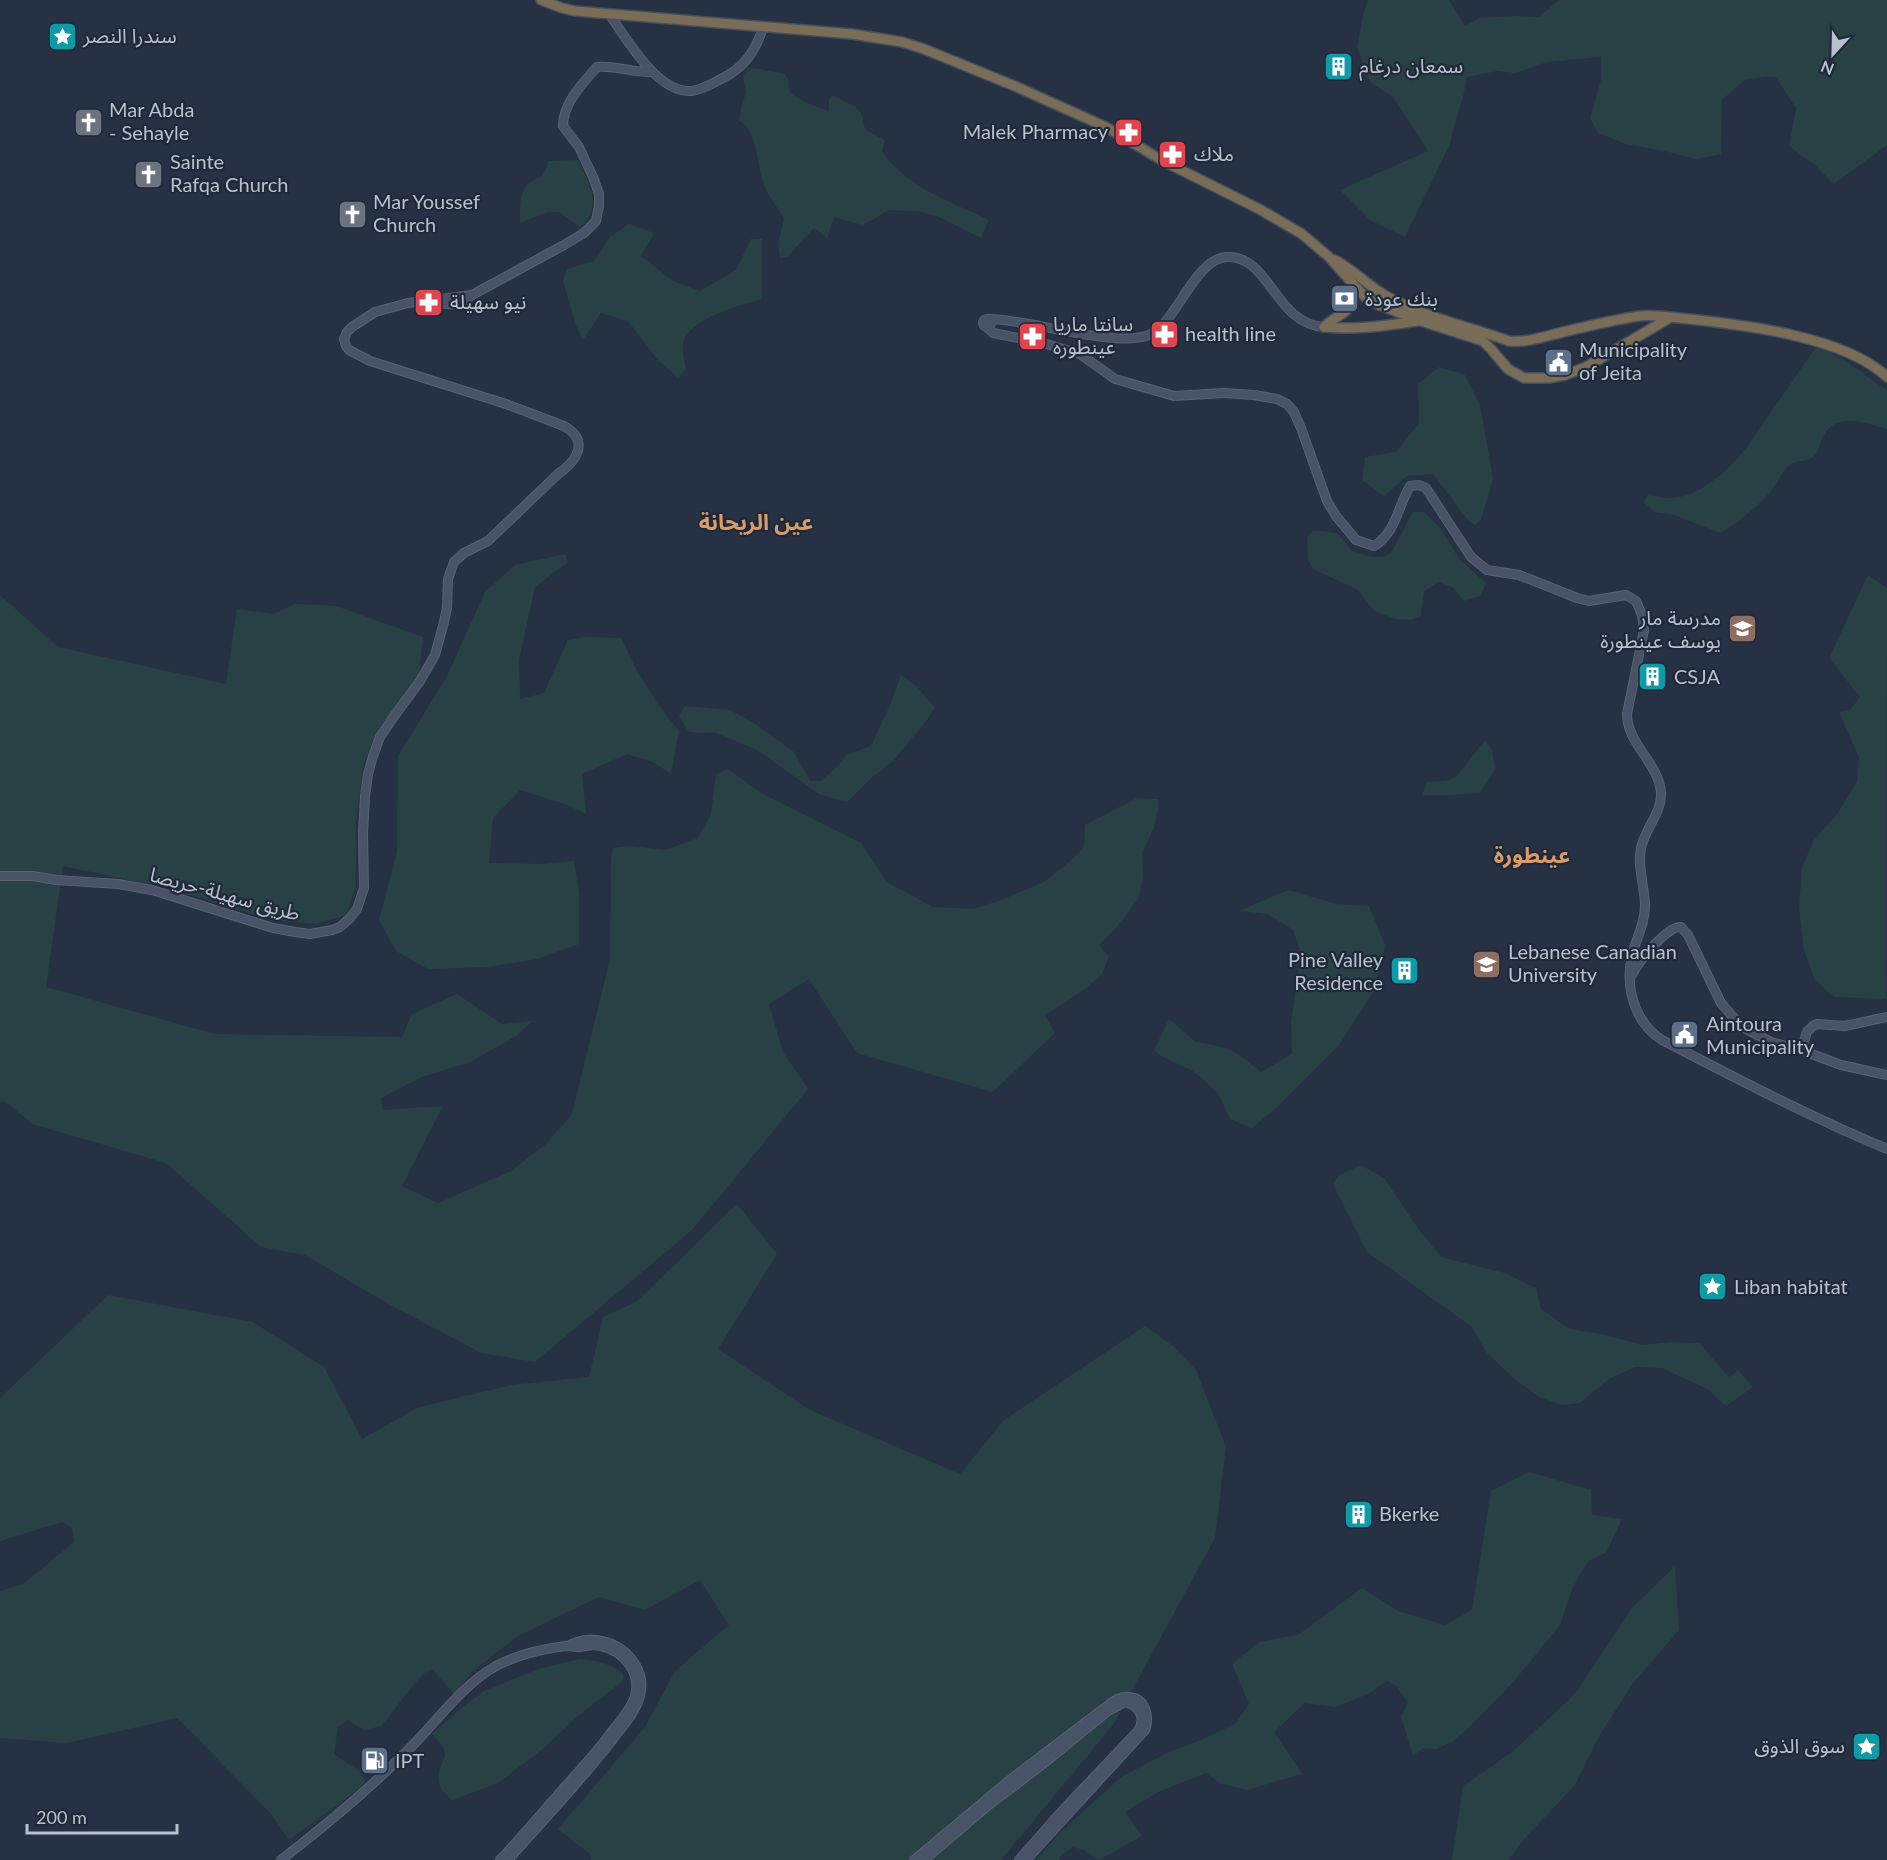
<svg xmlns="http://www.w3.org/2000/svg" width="1887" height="1860" viewBox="0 0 1887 1860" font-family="Lato,'Noto Sans Arabic',sans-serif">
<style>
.green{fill:#284145}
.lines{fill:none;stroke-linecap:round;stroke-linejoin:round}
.secondary-casing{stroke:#596271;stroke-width:10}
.highway-casing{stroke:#454f5e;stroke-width:12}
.secondary{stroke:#485367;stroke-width:8}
.highway{stroke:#7a6d57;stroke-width:9}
.labels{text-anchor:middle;stroke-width:4.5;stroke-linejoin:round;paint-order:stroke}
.poi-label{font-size:20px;fill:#b8c0cd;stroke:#1f2939;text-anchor:start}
.street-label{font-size:20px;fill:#b8c0cd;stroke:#1f2939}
.quarter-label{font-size:22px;font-weight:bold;fill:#da9b66;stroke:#1f2939}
</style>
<rect width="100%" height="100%" fill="#263244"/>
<g class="green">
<polygon points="1368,0 1449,0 1465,26 1480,18 1515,16 1539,17 1559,0 1887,0 1887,145 1834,184 1816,166 1789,146 1796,108 1775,76 1746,79 1722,100 1721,154 1696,159 1664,151 1626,144 1598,133 1590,118 1601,80 1601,57 1547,62 1515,73 1497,71 1467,77 1463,97 1456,119 1450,144 1405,237 1370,220 1340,190 1428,151 1394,98 1370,82 1357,48 1363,15"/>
<path d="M748,67L785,74L788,80L789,91C799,101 815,106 829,111V99L832,95L856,107L862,114L864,126L867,131L885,140L882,152C907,187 951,202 989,220L981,238L939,217L919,211L888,210L874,219L862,225L834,217L827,238L814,228L787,257L780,258L778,244L784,218C777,207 769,197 764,185C757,167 758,129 739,121L742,104L746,93L743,76Z"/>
<path d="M578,160C589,185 604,205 580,227L559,212H548L520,223C520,200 518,185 542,176L549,161Z"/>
<path d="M629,224L654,233L641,256L673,281L700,291L736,270L751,239H762V299C741,305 685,319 683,346C682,353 685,362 686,369L678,378L658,360L628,321L601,313L583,340L576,325L563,281L567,269L594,261L610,237Z"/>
<path d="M1816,347C1847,358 1861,373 1887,390V429C1866,423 1837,411 1824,435C1820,441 1819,451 1814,456C1808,463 1796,459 1789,465C1780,473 1778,484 1770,492C1756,508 1738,523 1720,533L1675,515L1654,512L1644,502L1647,495C1653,496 1660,497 1666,498C1699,500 1731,468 1749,444Z"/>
<polygon points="1439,367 1465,375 1480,405 1493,478 1481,520 1475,525 1468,520 1433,474 1407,476 1384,496 1362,480 1365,457 1396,452 1419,423 1418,384"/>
<polygon points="1413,512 1424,512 1442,530 1459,559 1486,583 1480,596 1464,601 1454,588 1439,582 1424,591 1421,616 1411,620 1396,619 1374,611 1358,590 1313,569 1308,560 1307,537 1314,530 1337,533 1352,551 1372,557 1383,557 1391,553"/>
<polygon points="565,554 568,562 535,587 519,660 520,699 544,693 568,640 585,637 621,638 637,671 657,703 679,731 671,774 653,762 627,754 582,774 586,814 565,804 520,790 493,818 489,863 542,864 574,861 579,893 579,944 537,959 488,967 428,969 396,951 379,920 397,852 398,756 447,676 485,592 515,565"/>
<polygon points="1868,575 1887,588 1886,999 1834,997 1815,980 1804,950 1799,908 1802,867 1814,840 1838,813 1857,781 1859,757 1839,712 1850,710 1860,697 1829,658"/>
<polygon points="0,595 58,647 226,684 237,609 273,614 295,604 336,606 423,637 419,674 379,728 363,765 356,823 356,887 346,915 317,924 272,920 167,888 63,866 46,987 215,1034 402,1037 412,1014 457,994 502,1024 532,1021 516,1036 470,1062 422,1077 381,1098 383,1110 443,1106 402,1186 438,1203 511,1171 546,1144 572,1114 610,959 611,860 613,848 629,846 666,850 698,838 711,814 716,774 728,769 761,793 861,843 887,882 933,907 973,909 1001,900 1044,882 1069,862 1084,846 1085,825 1137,798 1158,799 1158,810 1154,828 1142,853 1143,877 1139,898 1115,929 1099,945 1109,956 1102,974 1084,990 1045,1015 1055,1033 993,1092 857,1053 809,979 769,1004 783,1052 808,1089 692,1230 535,1362 481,1353 385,1302 305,1255 261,1247 166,1163 32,1124 5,1101 0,1102"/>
<polygon points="901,675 915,685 935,707 927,720 892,762 871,778 847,802 819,794 757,750 716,733 689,732 679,716 685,706 730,710 754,723 794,752 810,781 822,781 847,755 871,746 890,705"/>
<polygon points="1485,740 1492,750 1495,769 1480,793 1451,795 1422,795 1427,782 1446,781 1456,777"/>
<polygon points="1288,890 1337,904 1369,906 1385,945 1374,991 1339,1045 1275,1109 1252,1128 1230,1119 1218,1093 1193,1071 1161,1056 1154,1050 1169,1019 1196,1042 1223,1047 1237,1053 1261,1072 1292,1054 1291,1022 1301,953 1293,930 1268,914 1239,911"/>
<polygon points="1361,1165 1385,1179 1417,1227 1441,1257 1505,1273 1536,1288 1541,1309 1570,1329 1605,1335 1643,1345 1671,1342 1699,1343 1729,1377 1738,1370 1753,1387 1726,1406 1707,1389 1662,1368 1635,1367 1609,1379 1580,1403 1561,1405 1540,1397 1518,1382 1486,1352 1472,1327 1367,1252 1333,1184 1338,1176"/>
<polygon points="737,1204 777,1254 718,1349 810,1410 960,1474 1004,1420 1145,1326 1173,1346 1196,1370 1226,1447 1215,1538 1113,1725 1001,1860 591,1860 590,1854 558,1829 645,1727 675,1671 729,1625 700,1580 645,1610 599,1597 518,1636 473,1671 454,1694 432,1669 423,1674 411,1688 382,1725 365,1731 348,1720 338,1727 334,1754 356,1769 366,1780 360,1788 289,1840 271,1814 177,1718 67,1743 0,1738 0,1591 23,1584 74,1542 72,1528 62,1522 3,1540 0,1542 0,1398 108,1295 253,1322 324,1367 362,1439 417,1408 511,1385 589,1377 603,1317 636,1302"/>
<polygon points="1529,1472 1591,1490 1592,1515 1622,1519 1606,1553 1588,1561 1572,1589 1560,1625 1515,1680 1471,1726 1452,1742 1436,1749 1423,1748 1413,1756 1401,1717 1408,1702 1395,1685 1387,1681 1370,1693 1336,1707 1305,1703 1274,1732 1302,1774 1247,1790 1221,1784 1206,1773 1158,1792 1125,1812 1142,1836 1099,1860 1084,1850 1072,1847 1060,1857 1059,1860 1036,1860 1062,1831 1121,1777 1167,1753 1201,1740 1235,1724 1249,1704 1232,1664 1259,1642 1298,1635 1362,1588 1398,1611 1445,1625 1472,1610 1491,1491"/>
<polygon points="1675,1566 1679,1630 1634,1682 1599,1736 1575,1785 1526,1837 1508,1860 1452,1860 1463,1786 1511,1753 1569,1700 1579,1688 1632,1608"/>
<path d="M580,1659C596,1661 611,1663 623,1674V1681L578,1716L544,1748L510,1774L496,1784L452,1800C438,1789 436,1781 441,1765C442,1762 445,1759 445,1755C445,1746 438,1740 432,1734L465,1705L484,1691L541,1668Z"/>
</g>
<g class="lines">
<defs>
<g id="secondary">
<path d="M609,14C627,39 657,93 691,91C702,90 711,84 721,79C744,68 756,51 763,27"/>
<path d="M436,301C450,307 461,306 472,295L564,245L584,233L596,221L599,206V194L593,177L579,147L563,126C563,103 583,83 597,67C616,65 633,73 652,72"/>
<circle cx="987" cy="323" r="4"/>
<path d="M990,319C1028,319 1124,351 1153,333C1179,317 1196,257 1228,257C1271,257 1274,323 1324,327"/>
<path d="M987,327L993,333L1043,343L1080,354L1115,379L1174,396L1224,393L1254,395L1277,399L1287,404L1294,412L1301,428L1327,501L1336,516L1356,540L1374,546C1396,533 1398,506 1410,486L1419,485L1426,488L1471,557L1487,570L1519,575L1577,598L1589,601L1626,595L1636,601L1642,615L1644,630L1627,714C1627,744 1659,763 1661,793C1662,813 1645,828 1641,848C1637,867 1645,887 1645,906C1645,924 1636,939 1632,955C1625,987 1634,1022 1662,1040C1736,1078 1810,1117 1887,1149"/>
<path d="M0,876H33L56,880L118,884L152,890L273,928L295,932L310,934L332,930L340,927L350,918L357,909L364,888L363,834L365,796L368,774L373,756L380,737L392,719L420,681L435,655L444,622L447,608L448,579L454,562L464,553L488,541L558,474C577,461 590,441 564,426L506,404L370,361L349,350L346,346L344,339L347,332L352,327L375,312L408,303L472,295"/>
<path d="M1632,975C1638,962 1667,926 1681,927L1688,935L1721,1003L1733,1017L1746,1029L1771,1042L1801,1050L1841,1065L1887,1075"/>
<polyline points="1801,1050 1807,1032 1813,1026 1817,1024 1845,1026 1887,1017"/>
<path d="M281,1860C326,1825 371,1788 411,1747C439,1719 461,1686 496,1666C517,1655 542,1649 565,1646C570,1646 574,1647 579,1647C587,1646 593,1644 601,1646C624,1651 641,1672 635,1696C631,1710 619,1722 610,1734C594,1756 575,1775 557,1796C538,1817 520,1839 500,1860"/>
<path d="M508,1860C544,1819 583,1779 616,1735C626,1722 636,1711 640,1696C646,1674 632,1653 612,1644C598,1638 582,1638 568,1646"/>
<path d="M914,1860L1006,1783L1107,1706C1113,1701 1121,1696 1129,1697C1146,1698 1150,1718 1145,1730L1026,1860"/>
<path d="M924,1860L990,1804L1047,1761L1108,1711L1125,1702C1140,1706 1146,1718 1138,1731L1062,1811L1019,1860"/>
</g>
<g id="highway">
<polyline points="541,0 562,8 575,11 852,34 902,42 924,49 1017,87 1106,127 1165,162 1261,210 1302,234 1329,257 1364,296 1379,305 1418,320 1483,341 1491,349 1508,369 1524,378 1549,378 1565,375 1586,367 1671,317"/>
<path d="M1335,260C1354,270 1369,287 1388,297C1425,317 1469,327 1509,341C1527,343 1546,336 1563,332C1588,326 1613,320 1639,316C1655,314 1672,318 1689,319C1745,325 1845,337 1887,377"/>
<path d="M1324,327C1356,330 1385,326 1417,321"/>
<path d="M1324,327C1338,312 1360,313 1353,284"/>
</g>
</defs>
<use href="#secondary" class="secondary-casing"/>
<use href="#highway" class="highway-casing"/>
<use href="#secondary" class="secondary"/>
<use href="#highway" class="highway"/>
</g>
<defs>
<symbol id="sight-square" viewBox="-11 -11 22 22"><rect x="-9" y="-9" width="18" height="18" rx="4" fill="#0f9aa8" stroke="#1f2939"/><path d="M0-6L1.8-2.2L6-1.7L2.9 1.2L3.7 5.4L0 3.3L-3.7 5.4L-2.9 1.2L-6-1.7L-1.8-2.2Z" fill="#fff"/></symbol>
<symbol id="building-square" viewBox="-11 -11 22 22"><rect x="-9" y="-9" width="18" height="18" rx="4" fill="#0f9aa8" stroke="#1f2939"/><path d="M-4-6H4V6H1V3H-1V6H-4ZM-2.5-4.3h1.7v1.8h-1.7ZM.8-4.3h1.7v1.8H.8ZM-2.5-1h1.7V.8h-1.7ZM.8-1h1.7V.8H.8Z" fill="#fff"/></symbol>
<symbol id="church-square" viewBox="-11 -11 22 22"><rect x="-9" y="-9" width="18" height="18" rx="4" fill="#6b7280" stroke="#1f2939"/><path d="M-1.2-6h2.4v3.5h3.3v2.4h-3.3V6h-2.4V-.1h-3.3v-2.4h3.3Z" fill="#fff"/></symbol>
<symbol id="pharmacy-square" viewBox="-11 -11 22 22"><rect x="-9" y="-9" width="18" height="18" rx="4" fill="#e0444e" stroke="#1f2939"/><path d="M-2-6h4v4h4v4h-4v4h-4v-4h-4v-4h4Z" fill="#fff"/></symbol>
<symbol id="bank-square" viewBox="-11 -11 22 22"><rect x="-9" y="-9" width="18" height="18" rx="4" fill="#5c6f8a" stroke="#1f2939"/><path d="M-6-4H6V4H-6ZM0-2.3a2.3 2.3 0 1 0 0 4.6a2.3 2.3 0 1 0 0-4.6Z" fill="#fff"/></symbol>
<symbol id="civic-square" viewBox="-11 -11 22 22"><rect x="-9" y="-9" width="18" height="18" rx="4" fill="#5c6f8a" stroke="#1f2939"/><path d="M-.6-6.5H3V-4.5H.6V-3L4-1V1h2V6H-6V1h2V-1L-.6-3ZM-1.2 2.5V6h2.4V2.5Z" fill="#fff"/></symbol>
<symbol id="school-square" viewBox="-11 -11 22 22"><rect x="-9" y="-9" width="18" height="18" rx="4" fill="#8d6e63" stroke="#1f2939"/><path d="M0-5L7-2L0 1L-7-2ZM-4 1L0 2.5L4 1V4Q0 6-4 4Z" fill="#fff"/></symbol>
<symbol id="university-square" viewBox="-11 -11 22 22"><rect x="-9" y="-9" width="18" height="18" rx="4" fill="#8d6e63" stroke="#1f2939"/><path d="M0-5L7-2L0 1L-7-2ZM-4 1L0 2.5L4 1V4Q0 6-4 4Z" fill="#fff"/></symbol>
<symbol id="fuel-square" viewBox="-11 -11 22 22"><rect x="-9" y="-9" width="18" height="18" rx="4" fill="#5c6f8a" stroke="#1f2939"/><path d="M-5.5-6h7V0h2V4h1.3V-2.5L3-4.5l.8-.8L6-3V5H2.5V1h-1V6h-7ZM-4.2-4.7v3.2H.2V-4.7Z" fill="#fff"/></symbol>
</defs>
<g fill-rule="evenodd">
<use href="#sight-square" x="46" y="20" width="33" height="33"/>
<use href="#building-square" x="1322" y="50" width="33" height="33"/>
<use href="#church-square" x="72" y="106" width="33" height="33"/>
<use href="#pharmacy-square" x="1112" y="116" width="33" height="33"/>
<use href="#pharmacy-square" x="1156" y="138" width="33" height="33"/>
<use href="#church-square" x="132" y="158" width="33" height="33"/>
<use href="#church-square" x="336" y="198" width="33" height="33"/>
<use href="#bank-square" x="1328" y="282" width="33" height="33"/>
<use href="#pharmacy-square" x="412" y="286" width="33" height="33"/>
<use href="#pharmacy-square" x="1148" y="318" width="33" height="33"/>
<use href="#pharmacy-square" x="1016" y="320" width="33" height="33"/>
<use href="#civic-square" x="1542" y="346" width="33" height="33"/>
<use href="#school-square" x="1726" y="612" width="33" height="33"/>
<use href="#building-square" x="1636" y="660" width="33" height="33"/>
<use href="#university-square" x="1470" y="948" width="33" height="33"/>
<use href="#building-square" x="1388" y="954" width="33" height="33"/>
<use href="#civic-square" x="1668" y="1018" width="33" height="33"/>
<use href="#sight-square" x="1696" y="1270" width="33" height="33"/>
<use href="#building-square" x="1342" y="1498" width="33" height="33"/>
<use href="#sight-square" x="1850" y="1730" width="33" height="33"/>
<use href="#fuel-square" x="358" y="1744" width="33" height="33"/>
</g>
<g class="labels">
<g class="poi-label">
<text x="83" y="43">سندرا النصر</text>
<text x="1359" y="73">سمعان درغام</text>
<text x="109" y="117">Mar Abda<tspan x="109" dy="23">- Sehayle</tspan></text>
<text x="1108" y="139" text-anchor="end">Malek Pharmacy</text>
<text x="1194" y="161">ملاك</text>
<text x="170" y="169">Sainte<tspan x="170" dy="23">Rafqa Church</tspan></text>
<text x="373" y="209">Mar Youssef<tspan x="373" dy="23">Church</tspan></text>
<text x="1365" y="306">بنك عودة</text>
<text x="450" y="309">نيو سهيلة</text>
<text x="1053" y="331">سانتا ماريا<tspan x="1053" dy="23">عينطوره</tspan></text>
<text x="1185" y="341">health line</text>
<text x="1579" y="357">Municipality<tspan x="1579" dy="23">of Jeita</tspan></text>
<text x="1721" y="625" text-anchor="end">مدرسة مار<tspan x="1721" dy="23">يوسف عينطورة</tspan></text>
<text x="1674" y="684">CSJA</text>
<text x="1508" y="959">Lebanese Canadian<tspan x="1508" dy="23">University</tspan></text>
<text x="1383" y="967" text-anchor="end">Pine Valley<tspan x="1383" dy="23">Residence</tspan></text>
<text x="1706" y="1031">Aintoura<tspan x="1706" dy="23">Municipality</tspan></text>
<text x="1734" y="1294">Liban habitat</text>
<text x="1379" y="1521">Bkerke</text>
<text x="1845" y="1753" text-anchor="end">سوق الذوق</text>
<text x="395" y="1768">IPT</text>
</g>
<g class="street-label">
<text transform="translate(225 894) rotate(15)" y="7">طريق سهيلة-حريصا</text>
</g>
<g class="quarter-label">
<text x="756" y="530">عين الريحانة</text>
<text x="1532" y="863">عينطورة</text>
</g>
</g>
<g transform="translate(1833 54) rotate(202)" stroke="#1f2939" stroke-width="4.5" paint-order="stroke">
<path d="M0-4.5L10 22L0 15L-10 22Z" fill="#b8c0cd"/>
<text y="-9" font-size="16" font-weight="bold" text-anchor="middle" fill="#b8c0cd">N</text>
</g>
<path d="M27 1824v9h150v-9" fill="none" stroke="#b8c0cd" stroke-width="3"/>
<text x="36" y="1824" font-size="18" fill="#b8c0cd" stroke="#1f2939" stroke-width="4.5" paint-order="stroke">200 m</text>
</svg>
